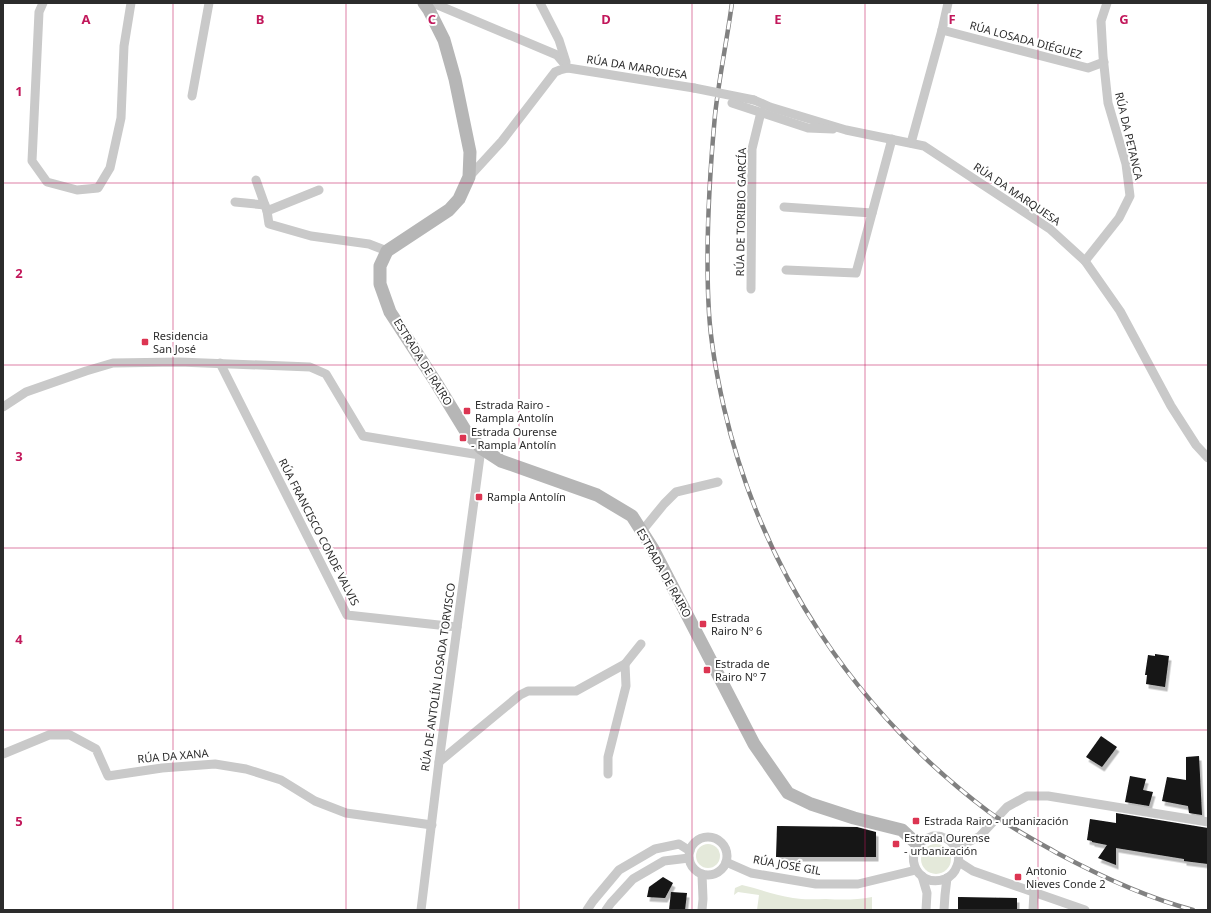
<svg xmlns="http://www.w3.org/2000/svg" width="1211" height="913" viewBox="0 0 1211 913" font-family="'Noto Sans',sans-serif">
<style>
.green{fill:#e4e9da}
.building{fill:#131313;filter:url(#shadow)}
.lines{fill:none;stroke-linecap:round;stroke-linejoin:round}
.street{stroke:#c9c9c9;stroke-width:9}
.secondary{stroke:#b6b6b6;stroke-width:13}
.rail-casing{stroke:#818181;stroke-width:4.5}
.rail{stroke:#fff;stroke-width:3;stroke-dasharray:9;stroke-linecap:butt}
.street-bridge{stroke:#c9c9c9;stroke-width:9}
.grid{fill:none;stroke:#c2185b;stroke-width:1;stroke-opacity:0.55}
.poi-dot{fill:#dc3552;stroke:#fff;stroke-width:1.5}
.labels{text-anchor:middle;stroke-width:4;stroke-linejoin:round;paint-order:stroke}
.street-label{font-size:11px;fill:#2c2c2c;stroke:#fff}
.poi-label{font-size:11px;fill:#2c2c2c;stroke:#fff;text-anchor:start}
.grid-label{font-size:13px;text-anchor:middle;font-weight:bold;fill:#c2185b;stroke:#fff;stroke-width:4;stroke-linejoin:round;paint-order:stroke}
</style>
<defs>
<filter id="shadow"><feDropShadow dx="2.5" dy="4.5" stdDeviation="0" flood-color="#0004"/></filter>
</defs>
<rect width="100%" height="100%" fill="#fff"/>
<g class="green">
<circle cx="708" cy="856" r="12"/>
<circle cx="936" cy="859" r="15"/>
<path d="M742,885C759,889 775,895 793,898C804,900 815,899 826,899C842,900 857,900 872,897V910H757L759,895L738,892L734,895L735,888Z"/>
</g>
<g class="building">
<polygon points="1155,654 1169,656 1165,687 1146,684 1147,675 1145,675 1148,655 1155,656"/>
<polygon points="1101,736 1117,747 1102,767 1086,757"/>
<polygon points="1199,756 1202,815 1189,813 1188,806 1162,801 1167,777 1186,780 1186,757"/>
<polygon points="1130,776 1146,779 1143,790 1153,792 1149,806 1125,802"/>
<polygon points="1116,813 1208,828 1208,864 1184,861 1184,859 1116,848 1116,865 1098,858 1107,845 1092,842 1092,841 1087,840 1090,819 1116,823"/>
<polygon points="777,826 857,827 876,832 876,857 776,857"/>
<polygon points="663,877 673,883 665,898 647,897 649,887"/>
<polygon points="671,892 687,893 685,910 669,910"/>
<polygon points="958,897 1017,898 1017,910 958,910"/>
</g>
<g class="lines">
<g class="street">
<polyline points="43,3 39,12 32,161 47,182 77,190 98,188 110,168 121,118 124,46 131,3"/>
<polyline points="433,3 557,55 568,68"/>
<polyline points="540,3 559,40 566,62"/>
<polyline points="942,30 1088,68 1104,62"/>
<polyline points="192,96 209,3"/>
<polyline points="754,100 770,107 846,130 924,146 1050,229 1085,261 1120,311 1171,406 1196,445 1208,458"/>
<polyline points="732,103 808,128 833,129"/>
<polyline points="911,143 942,30 948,3"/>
<polyline points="469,177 502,141 555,72 560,70 568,68 694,88"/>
<polyline points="256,180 267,211"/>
<polyline points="319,190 267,211 269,224 311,236 369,244 387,251"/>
<polyline points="235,202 265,205"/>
<polyline points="784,207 872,213"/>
<polyline points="1085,261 1119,218 1130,196 1126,164 1108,103 1103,56 1101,21 1107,3"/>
<polyline points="786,270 856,273 892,139"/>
<polyline points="751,289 752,149 761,112"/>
<polyline points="220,363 347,615 457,627"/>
<polyline points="3,407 26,392 86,371 113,363 179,362 310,367 326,374 363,436 480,455"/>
<polyline points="642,531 664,504 676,492 718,482"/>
<polyline points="3,754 49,735 70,735 96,749 108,776 162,768 215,764 246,769 281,780 315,801 346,813 432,825"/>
<polyline points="439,762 520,695 528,691 576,691 625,664 641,644"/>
<polyline points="608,774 608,757 626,686 625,664"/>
<path d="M933,836C936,836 940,836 942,837C954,840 962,855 957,866C955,872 950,877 945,879C915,890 898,847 933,836Z"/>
<circle cx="708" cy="856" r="19"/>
<polyline points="956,847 979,837 1007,807 1027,796 1048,796 1208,822"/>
<polyline points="726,862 751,873 816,884 858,884 916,870"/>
<polyline points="959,862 973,871 1085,910"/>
<polyline points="922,876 927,893 926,910"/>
<polyline points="421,910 439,762 481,449"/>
<polyline points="587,910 593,901 619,870 655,849 679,844 690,851"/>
<polyline points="606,910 611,903 633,879 664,861 689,858"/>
<polyline points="702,910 703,899 702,874"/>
<polyline points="944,910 945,895 947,878"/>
<polyline points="1033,910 1034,892"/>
</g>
<polyline class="secondary" points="424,3 429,10 444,40 455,79 470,152 469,177 459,199 449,210 387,251 380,266 380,284 390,312 435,381 465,430 481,448 501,461 597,495 632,516 653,549 754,744 788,793 811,804 854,818 902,830 918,845"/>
<defs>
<path id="rail" d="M732,3C727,40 719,78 715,115C709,181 705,247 709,313C711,345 717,377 724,408C762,572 855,711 989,812C1010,827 1034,840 1057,853C1100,876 1145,897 1193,910"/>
</defs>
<use href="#rail" class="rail-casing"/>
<use href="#rail" class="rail"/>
<polyline class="street-bridge" points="694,88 754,100"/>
</g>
<path class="grid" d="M173,3V910M346,3V910M519,3V910M692,3V910M865,3V910M1038,3V910M3,183H1208M3,365H1208M3,548H1208M3,730H1208"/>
<g class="poi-dot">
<rect x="141" y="338" width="8" height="8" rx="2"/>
<rect x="463" y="407" width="8" height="8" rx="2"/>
<rect x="459" y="434" width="8" height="8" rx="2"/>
<rect x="475" y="493" width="8" height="8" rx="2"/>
<rect x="699" y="620" width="8" height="8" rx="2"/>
<rect x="703" y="666" width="8" height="8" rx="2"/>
<rect x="912" y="817" width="8" height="8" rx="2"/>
<rect x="892" y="840" width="8" height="8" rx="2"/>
<rect x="1014" y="873" width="8" height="8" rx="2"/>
</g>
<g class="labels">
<g class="street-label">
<text transform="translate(1026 40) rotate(15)" y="4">RÚA LOSADA DIÉGUEZ</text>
<text transform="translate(637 67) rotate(9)" y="4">RÚA DA MARQUESA</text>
<text transform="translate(1129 136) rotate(77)" y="4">RÚA DA PETANCA</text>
<text transform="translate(1017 194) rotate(34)" y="4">RÚA DA MARQUESA</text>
<text transform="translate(741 212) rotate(-89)" y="4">RÚA DE TORIBIO GARCÍA</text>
<text transform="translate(423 362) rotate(58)" y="4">ESTRADA DE RAIRO</text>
<text transform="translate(319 532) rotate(63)" y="4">RÚA FRANCISCO CONDE VALVIS</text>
<text transform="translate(664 573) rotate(61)" y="4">ESTRADA DE RAIRO</text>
<text transform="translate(438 677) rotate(-82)" y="4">RÚA DE ANTOLÍN LOSADA TORVISCO</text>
<text transform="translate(173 756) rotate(-5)" y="4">RÚA DA XANA</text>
<text transform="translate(787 865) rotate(10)" y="4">RÚA JOSÉ GIL</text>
</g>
<g class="poi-label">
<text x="153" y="340">Residencia<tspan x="153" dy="13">San José</tspan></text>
<text x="475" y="409">Estrada Rairo -<tspan x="475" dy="13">Rampla Antolín</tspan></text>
<text x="471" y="436">Estrada Ourense<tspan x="471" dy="13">- Rampla Antolín</tspan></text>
<text x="487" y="501">Rampla Antolín</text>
<text x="711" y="622">Estrada<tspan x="711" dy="13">Rairo Nº 6</tspan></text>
<text x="715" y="668">Estrada de<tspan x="715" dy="13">Rairo Nº 7</tspan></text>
<text x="924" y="825">Estrada Rairo - urbanización</text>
<text x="904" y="842">Estrada Ourense<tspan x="904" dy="13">- urbanización</tspan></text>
<text x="1026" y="875">Antonio<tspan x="1026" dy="13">Nieves Conde 2</tspan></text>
</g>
</g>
<g class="grid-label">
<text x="86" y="24">A</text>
<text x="260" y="24">B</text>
<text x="432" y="24">C</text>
<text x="606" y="24">D</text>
<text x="778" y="24">E</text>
<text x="952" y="24">F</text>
<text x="1124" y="24">G</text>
<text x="19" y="96">1</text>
<text x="19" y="278">2</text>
<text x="19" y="461">3</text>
<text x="19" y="644">4</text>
<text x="19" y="826">5</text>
</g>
<rect width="1211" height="913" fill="none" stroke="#2c2c2c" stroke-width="8"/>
</svg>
